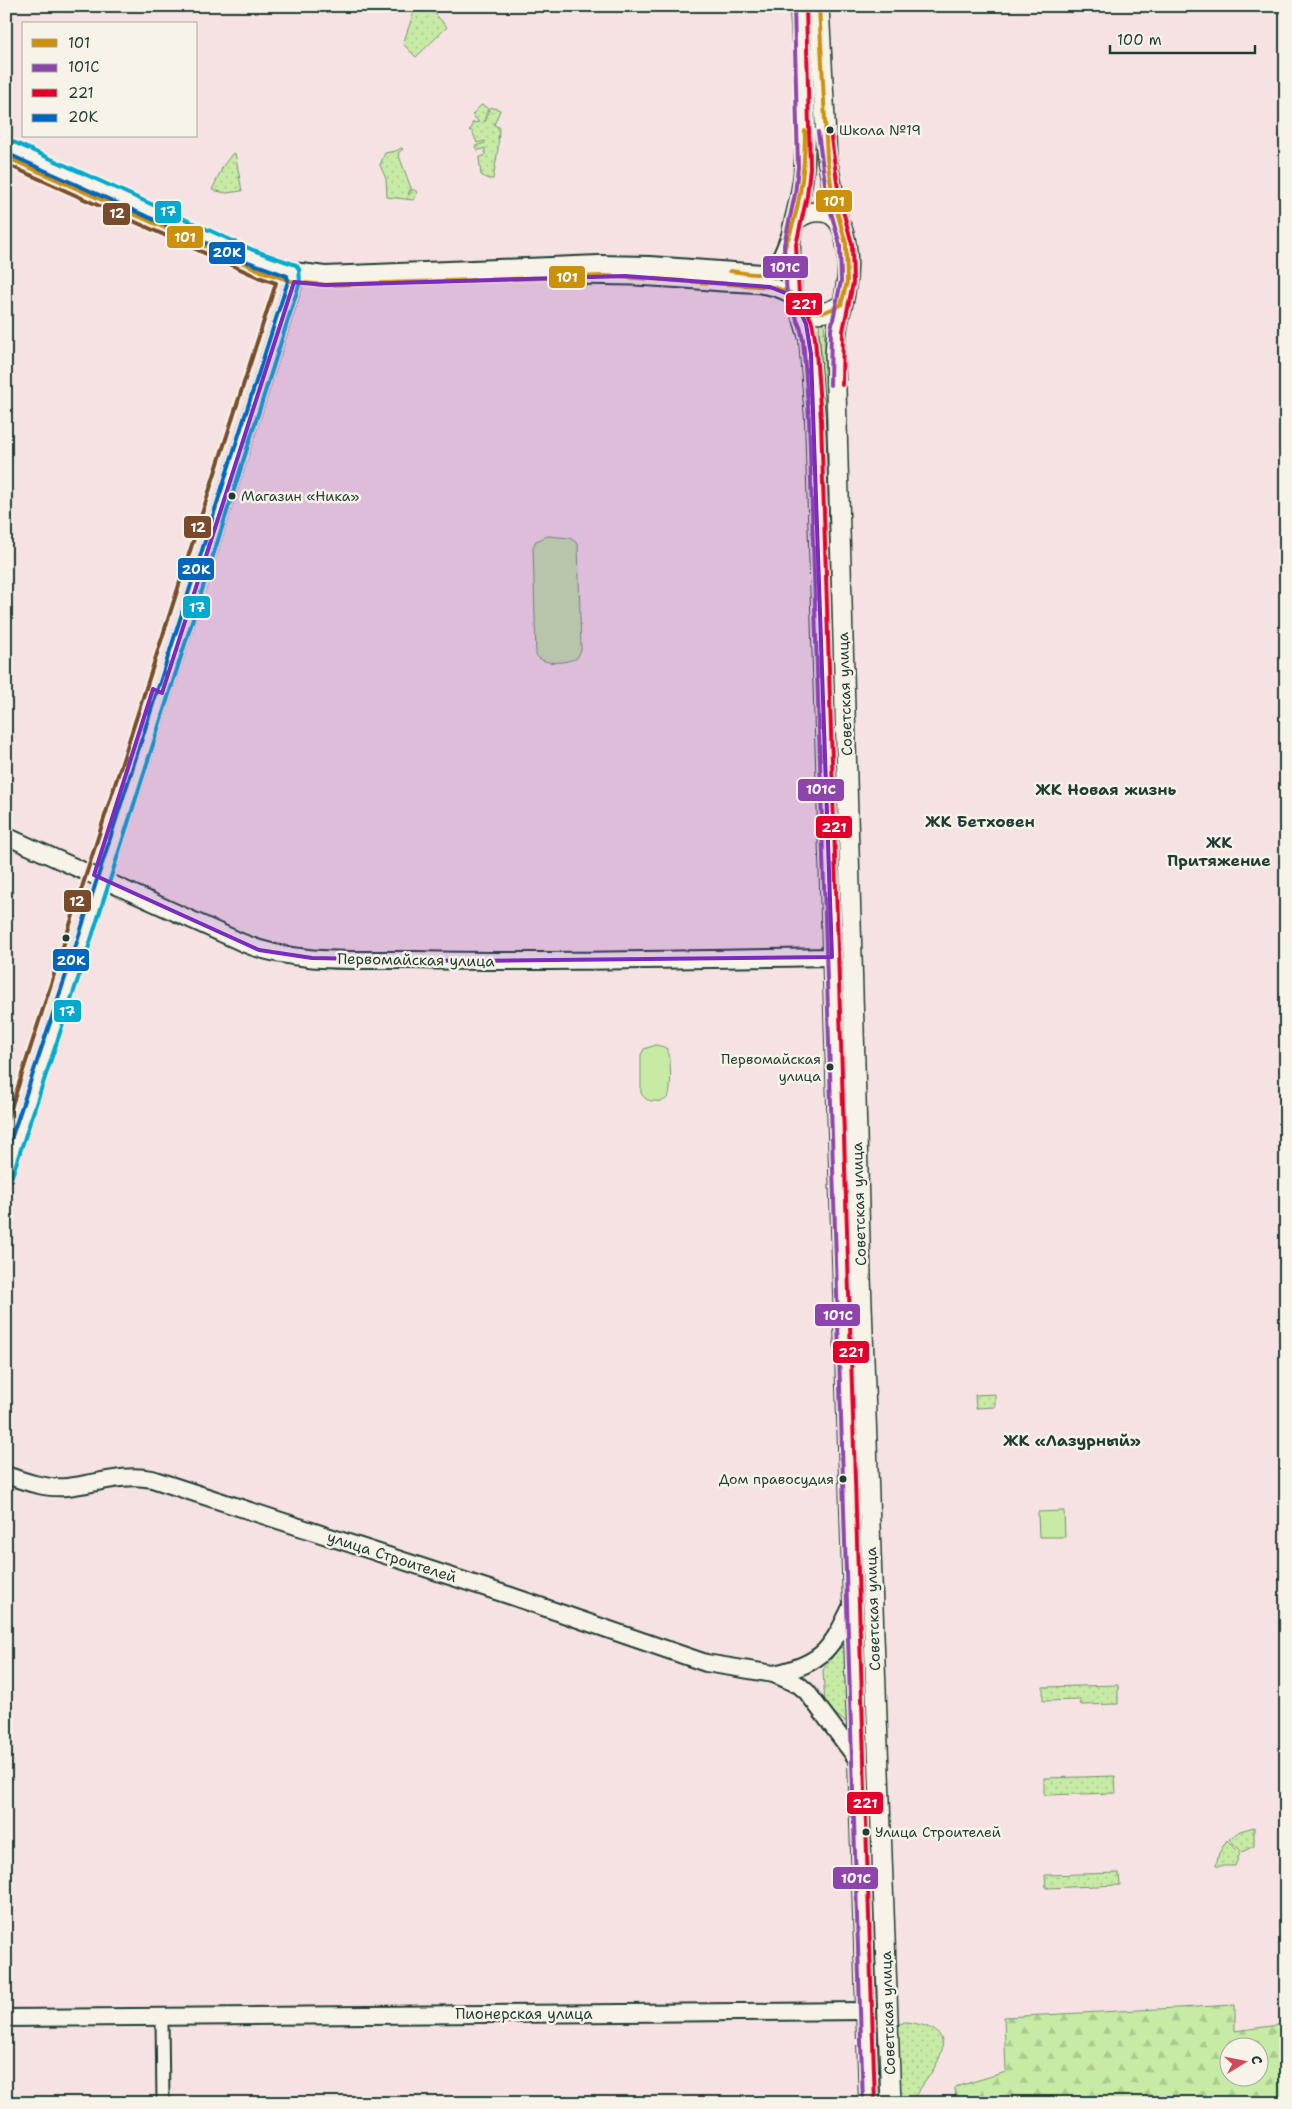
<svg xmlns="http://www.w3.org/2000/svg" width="1292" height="2109" viewBox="0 0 1292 2109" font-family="'Shantell Sans',sans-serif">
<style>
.green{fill:url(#green-dots);stroke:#73946c}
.forest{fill:url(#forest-firs);stroke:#73946c;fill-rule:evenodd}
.pitch{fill:#c7eba5;stroke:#73946c}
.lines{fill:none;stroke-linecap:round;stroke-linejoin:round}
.street-casing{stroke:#1f3d34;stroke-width:15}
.secondary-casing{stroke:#1f3d34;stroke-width:20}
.primary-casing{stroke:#1f3d34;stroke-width:22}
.street{stroke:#f7f3e8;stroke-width:11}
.secondary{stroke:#f7f3e8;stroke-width:16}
.primary{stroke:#f7f3e8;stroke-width:19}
.bus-1-casing{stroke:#f7f3e8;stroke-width:8}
.bus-2-casing{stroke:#f7f3e8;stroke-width:8}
.bus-3-casing{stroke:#f7f3e8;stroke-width:8}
.bus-4-casing{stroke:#f7f3e8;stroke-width:8}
.bus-5-casing{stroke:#f7f3e8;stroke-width:8}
.bus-6-casing{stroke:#f7f3e8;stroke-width:8}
.bus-1{stroke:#cc910a;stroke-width:4}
.bus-2{stroke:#8e44ad;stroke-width:4}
.bus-3{stroke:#e4002b;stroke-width:4}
.bus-4{stroke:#0065bd;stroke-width:4}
.bus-5{stroke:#00a9ce;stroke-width:4}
.bus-6{stroke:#7a4b2a;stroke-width:4}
.marked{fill:#7b2cbf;fill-opacity:0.2;stroke:#7b2cbf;stroke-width:4;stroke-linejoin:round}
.bus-dot{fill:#1f3d34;stroke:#f7f3e8;stroke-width:2}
.labels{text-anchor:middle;stroke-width:5;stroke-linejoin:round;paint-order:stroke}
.bus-label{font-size:14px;fill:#1f3d34;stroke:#f7f3e8;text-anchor:start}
.street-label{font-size:15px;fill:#1f3d34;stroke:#f7f3e8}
.neighbourhood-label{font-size:16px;font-weight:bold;fill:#1f3d34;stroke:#f7f3e8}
.line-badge{stroke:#f7f3e8;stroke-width:2}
.badge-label{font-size:14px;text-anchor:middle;font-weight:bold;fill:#fff}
</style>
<defs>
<pattern id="green-dots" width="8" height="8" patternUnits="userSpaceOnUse" patternTransform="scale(1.25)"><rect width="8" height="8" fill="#c7eba5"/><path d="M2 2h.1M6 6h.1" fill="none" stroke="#aaca8f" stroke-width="1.8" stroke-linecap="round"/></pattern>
<pattern id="forest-firs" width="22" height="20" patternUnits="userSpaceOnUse" patternTransform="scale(1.25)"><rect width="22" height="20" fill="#c7eba5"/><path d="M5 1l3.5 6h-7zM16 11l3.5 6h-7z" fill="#aaca8f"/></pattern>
</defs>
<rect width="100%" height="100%" fill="#f6e2e2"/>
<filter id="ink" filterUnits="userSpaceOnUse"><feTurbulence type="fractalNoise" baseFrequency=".02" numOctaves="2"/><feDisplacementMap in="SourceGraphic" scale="10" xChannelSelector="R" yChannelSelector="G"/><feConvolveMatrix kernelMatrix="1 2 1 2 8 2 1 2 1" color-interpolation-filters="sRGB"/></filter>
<g filter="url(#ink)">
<g class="green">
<polygon points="416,6 428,6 447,27 416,57 403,44"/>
<polygon points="481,105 488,108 484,121 485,122 491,107 500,110 494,125 499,127 498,149 493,179 488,179 481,175 479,158 485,155 485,148 477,151 475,146 485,143 485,141 477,143 472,131 470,131 469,130 472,128 472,123 479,122 472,115"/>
<polygon points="401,148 403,149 398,153 411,188 408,194 409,195 412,189 418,192 413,200 387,197 386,179 380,165 385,153 396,151"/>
<polygon points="235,153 242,191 226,193 212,190 223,166 232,154"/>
<polygon points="824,319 836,651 832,651 819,320"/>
<polygon points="832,670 837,670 844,921 839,921"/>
<polygon points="851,1285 855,1285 876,1872 871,1872"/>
<polygon points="995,1394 995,1407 976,1408 975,1395"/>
<polygon points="847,1647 850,1721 844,1721 825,1705 823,1670 839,1648"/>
<polygon points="1118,1685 1118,1704 1081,1705 1080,1700 1043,1701 1043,1687"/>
<polygon points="1115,1776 1116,1793 1044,1795 1044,1778"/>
<polygon points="1254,1827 1254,1846 1242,1852 1229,1839 1240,1831"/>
<polygon points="1227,1840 1240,1853 1235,1866 1216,1866 1219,1853"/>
<polygon points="1119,1873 1120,1885 1046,1888 1045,1875"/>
<path d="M905,2022C973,2029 932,2070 910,2103H898L895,2026Z"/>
</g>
<path class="forest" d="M1235,2005V2031L1286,2024V2103H956L955,2087L1006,2072L1004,2017ZM1230,2046H1260V2076H1230Z"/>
<g class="pitch">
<path d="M548,536L570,538L578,544L581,650L577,658C566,663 544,666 536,655L533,547L536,541Z"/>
<path d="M656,1045C659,1046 664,1046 667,1049C671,1055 672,1091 668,1097C665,1101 659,1102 654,1101C647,1101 644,1098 641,1093V1055L644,1049Z"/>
<polygon points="1064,1511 1065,1537 1039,1537 1038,1512"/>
</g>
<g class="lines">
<defs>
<polyline id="street" points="162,2017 163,2103"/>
<g id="secondary">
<path d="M6,146L251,256L293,271L325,275L599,264L650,265L762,273C779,269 783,253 789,238"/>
<path d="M574,276C622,275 669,278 716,282C740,284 773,281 793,296"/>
<path d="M6,836L243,943C296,965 359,959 415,960C554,963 693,959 832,957"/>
<polyline points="6,1174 83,944 294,282 293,271"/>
<path d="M6,1475C26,1482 46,1489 67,1487C96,1484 123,1473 152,1479L511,1596L706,1663L774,1674L799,1685L807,1692L857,1759"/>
<path d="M774,1674C825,1663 832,1647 853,1603"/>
<polyline points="6,2018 866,2011"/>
</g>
<g id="primary">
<path d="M800,6C802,59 808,114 804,167C803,189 797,209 792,231C789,245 791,259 791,273C792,280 791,289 793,296C800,317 826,316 841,305"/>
<polyline points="819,6 827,158 838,219"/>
<path d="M795,221C804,213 812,211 823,212C852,215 849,272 845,293C843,306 838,318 837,331C836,338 836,346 835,354L861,1277L891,2103"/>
<polyline points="799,305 809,339 815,419 869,2103"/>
</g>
</defs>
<use href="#street" class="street-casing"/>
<use href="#secondary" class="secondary-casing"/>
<use href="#primary" class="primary-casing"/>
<use href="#street" class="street"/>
<use href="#secondary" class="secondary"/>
<use href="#primary" class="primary"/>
<defs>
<g id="bus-1">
<polyline points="6,157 261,271 294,282 325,285 605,276 773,287 790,293 798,305 808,312 825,312 841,305 847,282 846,244 833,197 827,158 819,6"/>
<path d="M730,271C743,272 760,278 771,270C779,265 782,255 785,247C800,210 805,171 805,131"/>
</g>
<g id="bus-2">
<polyline points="794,6 798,167 795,194 784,245 787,297 800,326 803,340 809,419 863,2103"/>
<polyline points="818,132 827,198 840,245 841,281 831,329 830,385"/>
</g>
<g id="bus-3">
<polyline points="806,6 810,168 807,196 796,245 799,294 812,322 815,338 821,419 875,2103"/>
<polyline points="830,130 839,196 852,244 853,283 843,331 842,385"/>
</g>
<polyline id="bus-4" points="6,153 248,262 287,276 288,281 77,942 6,1154"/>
<polyline id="bus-5" points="9,140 253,250 296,265 299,269 300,282 89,946 12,1176"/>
<polyline id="bus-6" points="6,164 258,277 276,283 6,1124"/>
</defs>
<use href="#bus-1" class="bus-1-casing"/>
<use href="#bus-2" class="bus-2-casing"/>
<use href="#bus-3" class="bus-3-casing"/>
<use href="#bus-4" class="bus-4-casing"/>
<use href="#bus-5" class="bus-5-casing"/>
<use href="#bus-6" class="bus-6-casing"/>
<use href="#bus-1" class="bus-1"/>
<use href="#bus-2" class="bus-2"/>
<use href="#bus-3" class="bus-3"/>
<use href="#bus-4" class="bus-4"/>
<use href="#bus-5" class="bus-5"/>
<use href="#bus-6" class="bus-6"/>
</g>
</g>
<path class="marked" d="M625,276L770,287L793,296L806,324L811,354L832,957L469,961L312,958L259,950L94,875L153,689L162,693L294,282L325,285Z"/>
<g class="bus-dot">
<circle cx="830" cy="130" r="4.5"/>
<circle cx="232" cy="496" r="4.5"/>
<circle cx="66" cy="938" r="4.5"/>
<circle cx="830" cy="1067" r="4.5"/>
<circle cx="843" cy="1479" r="4.5"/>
<circle cx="866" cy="1832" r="4.5"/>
</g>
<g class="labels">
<g class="bus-label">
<text x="839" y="135">Школа №19</text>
<text x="241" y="501">Магазин «Ника»</text>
<text x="821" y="1064" text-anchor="end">Первомайская<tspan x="821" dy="17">улица</tspan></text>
<text x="834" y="1484" text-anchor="end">Дом правосудия</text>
<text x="875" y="1837">Улица Строителей</text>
</g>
<g class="street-label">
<text transform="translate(845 694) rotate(-92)" y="5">Советская улица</text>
<text transform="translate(416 960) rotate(1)" y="5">Первомайская улица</text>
<text transform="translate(859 1204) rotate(-92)" y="5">Советская улица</text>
<text transform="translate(392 1557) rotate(18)" y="5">улица Строителей</text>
<text transform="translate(873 1609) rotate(-92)" y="5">Советская улица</text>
<text transform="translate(888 2013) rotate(-92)" y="5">Советская улица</text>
<text x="524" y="2019">Пионерская улица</text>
</g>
<g class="neighbourhood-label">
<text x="1106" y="795">ЖК Новая жизнь</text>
<text x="980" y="827">ЖК Бетховен</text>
<text x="1219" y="848">ЖК<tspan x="1219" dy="18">Притяжение</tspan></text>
<text x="1072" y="1446">ЖК «Лазурный»</text>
</g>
</g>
<g class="line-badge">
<rect x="815" y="189" width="38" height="24" rx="5" fill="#cc910a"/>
<rect x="154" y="200" width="28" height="24" rx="5" fill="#00a9ce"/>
<rect x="102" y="202" width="29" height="24" rx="5" fill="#7a4b2a"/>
<rect x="166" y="225" width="38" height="24" rx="5" fill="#cc910a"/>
<rect x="208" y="241" width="38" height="24" rx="5" fill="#0065bd"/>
<rect x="762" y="255" width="47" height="24" rx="5" fill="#8e44ad"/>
<rect x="548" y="265" width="38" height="24" rx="5" fill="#cc910a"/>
<rect x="785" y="292" width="38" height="24" rx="5" fill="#e4002b"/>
<rect x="183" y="515" width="29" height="24" rx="5" fill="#7a4b2a"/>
<rect x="177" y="557" width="38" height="24" rx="5" fill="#0065bd"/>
<rect x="182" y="595" width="29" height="24" rx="5" fill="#00a9ce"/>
<rect x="797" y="778" width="48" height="24" rx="5" fill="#8e44ad"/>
<rect x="815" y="815" width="38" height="24" rx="5" fill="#e4002b"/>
<rect x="63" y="889" width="29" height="24" rx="5" fill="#7a4b2a"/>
<rect x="52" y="948" width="38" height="24" rx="5" fill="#0065bd"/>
<rect x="53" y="999" width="29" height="24" rx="5" fill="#00a9ce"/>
<rect x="814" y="1303" width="47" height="24" rx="5" fill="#8e44ad"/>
<rect x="832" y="1340" width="38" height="24" rx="5" fill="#e4002b"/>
<rect x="846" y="1791" width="38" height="24" rx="5" fill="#e4002b"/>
<rect x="832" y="1866" width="47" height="24" rx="5" fill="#8e44ad"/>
</g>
<g class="badge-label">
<text x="834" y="206">101</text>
<text x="168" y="216">17</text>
<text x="117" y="218">12</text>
<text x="185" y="242">101</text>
<text x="227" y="257">20К</text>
<text x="785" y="272">101С</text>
<text x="567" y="282">101</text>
<text x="804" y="309">221</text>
<text x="198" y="532">12</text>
<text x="196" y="574">20К</text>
<text x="197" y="612">17</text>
<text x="821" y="794">101С</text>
<text x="834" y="832">221</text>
<text x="77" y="906">12</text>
<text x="71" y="965">20К</text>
<text x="67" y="1016">17</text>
<text x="838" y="1320">101С</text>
<text x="851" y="1357">221</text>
<text x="865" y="1808">221</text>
<text x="856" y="1883">101С</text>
</g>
<rect width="1292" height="2109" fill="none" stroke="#f7f3e8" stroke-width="25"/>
<rect x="12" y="12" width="1267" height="2084" fill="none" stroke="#1f3d34" stroke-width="2" filter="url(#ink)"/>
<rect x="22" y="22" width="175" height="115" fill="#f7f3e8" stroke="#a1aaa0"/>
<rect x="32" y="39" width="25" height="8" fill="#cc910a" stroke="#a1aaa0"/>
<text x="68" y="48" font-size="15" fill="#1f3d34">101</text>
<rect x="32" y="64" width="25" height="8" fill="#8e44ad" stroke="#a1aaa0"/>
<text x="68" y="72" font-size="15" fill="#1f3d34">101С</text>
<rect x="32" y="89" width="25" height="8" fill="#e4002b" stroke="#a1aaa0"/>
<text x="68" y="98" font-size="15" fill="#1f3d34">221</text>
<rect x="32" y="114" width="25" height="8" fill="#0065bd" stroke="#a1aaa0"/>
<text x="68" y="122" font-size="15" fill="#1f3d34">20К</text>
<g transform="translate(1244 2062) rotate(80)"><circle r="24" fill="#f7f3e8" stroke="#a1aaa0"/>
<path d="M0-4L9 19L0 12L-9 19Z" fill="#d1495b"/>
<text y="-8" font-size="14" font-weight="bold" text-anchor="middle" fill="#1f3d34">С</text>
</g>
<path d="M1110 45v8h145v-8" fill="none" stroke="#1f3d34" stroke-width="2.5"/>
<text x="1117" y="45" font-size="15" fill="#1f3d34" stroke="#f7f3e8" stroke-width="4" paint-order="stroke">100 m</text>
</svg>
